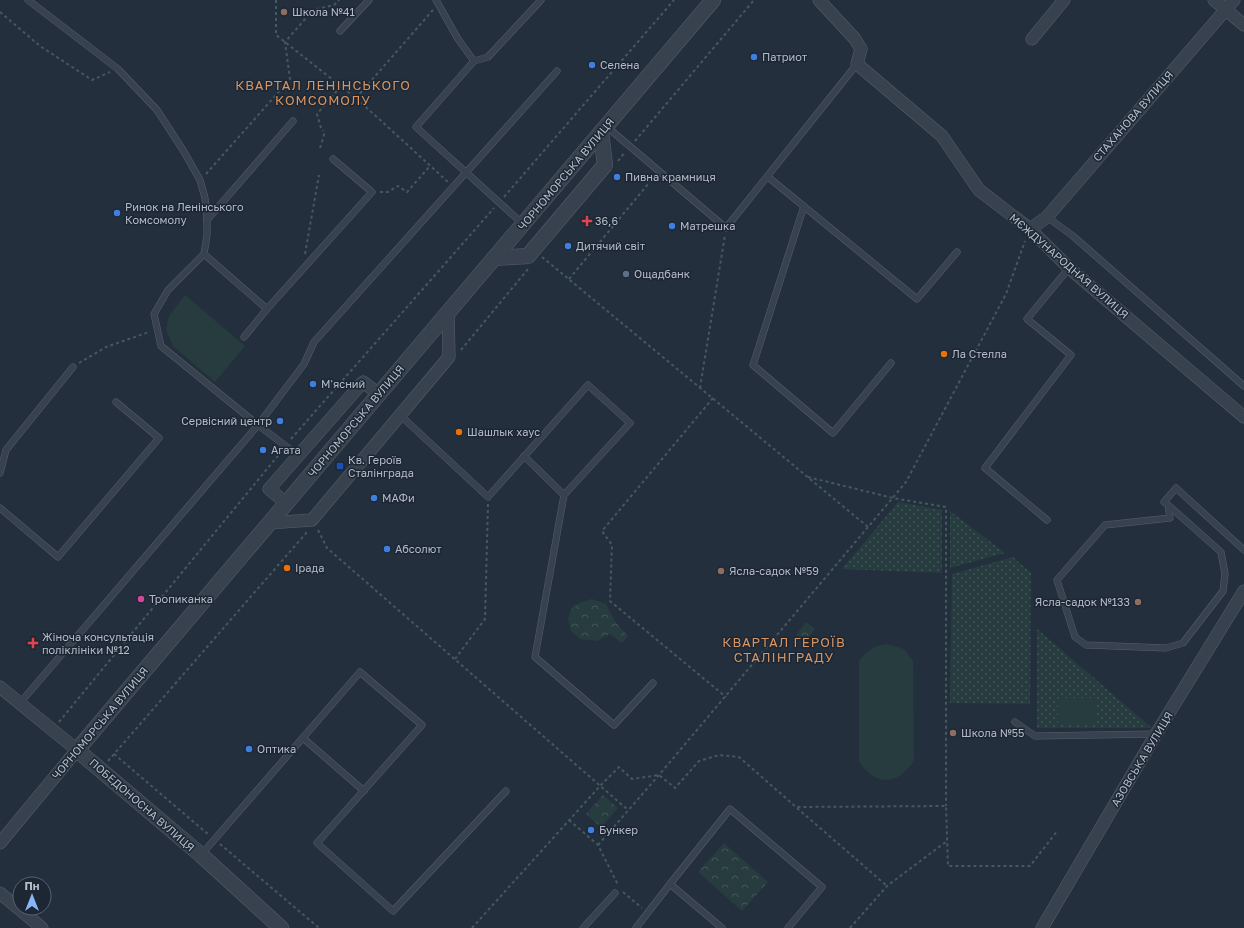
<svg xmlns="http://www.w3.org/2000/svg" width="1244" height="928" viewBox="0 0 1244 928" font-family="'Golos Text',sans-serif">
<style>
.grass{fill:url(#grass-dots)}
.forest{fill:url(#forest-crowns)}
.garden{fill:#263c3f}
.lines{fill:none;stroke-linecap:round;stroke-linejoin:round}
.service-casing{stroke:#565f6c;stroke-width:7}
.minor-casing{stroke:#565f6c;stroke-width:13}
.tertiary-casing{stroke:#565f6c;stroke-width:16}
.path{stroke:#44595c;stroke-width:2;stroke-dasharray:3 3;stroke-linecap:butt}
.service{stroke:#38414e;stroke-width:6}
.minor{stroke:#38414e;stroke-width:12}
.tertiary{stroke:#38414e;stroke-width:15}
.education-dot{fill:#8d6e63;stroke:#1d2633;stroke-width:1.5}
.shop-dot{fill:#3f7fe0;stroke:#1d2633;stroke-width:1.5}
.health-dot{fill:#e0444e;stroke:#1d2633;stroke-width:1.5}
.service-dot{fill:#5c6f8a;stroke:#1d2633;stroke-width:1.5}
.food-dot{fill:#e8710a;stroke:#1d2633;stroke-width:1.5}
.transit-dot{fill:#1a4fb4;stroke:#1d2633;stroke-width:1.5}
.hotel-dot{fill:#d1479c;stroke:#1d2633;stroke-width:1.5}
.labels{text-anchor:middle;stroke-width:3;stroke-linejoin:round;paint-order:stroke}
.poi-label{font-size:11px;fill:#b4bcc9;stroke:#1d2633;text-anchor:start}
.street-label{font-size:11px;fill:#b4bcc9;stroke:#1d2633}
.quarter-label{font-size:13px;letter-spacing:1px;fill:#d59563;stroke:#1d2633}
</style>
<defs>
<pattern id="grass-dots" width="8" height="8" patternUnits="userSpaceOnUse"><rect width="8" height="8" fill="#263c3f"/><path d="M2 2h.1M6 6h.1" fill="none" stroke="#435659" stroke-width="1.8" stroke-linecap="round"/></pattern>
<pattern id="forest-crowns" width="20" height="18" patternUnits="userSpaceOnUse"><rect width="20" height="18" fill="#263c3f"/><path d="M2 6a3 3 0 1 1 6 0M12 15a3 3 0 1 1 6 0" fill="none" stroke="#435659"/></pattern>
</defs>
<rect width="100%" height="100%" fill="#242f3e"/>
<g class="grass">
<polygon points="898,502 942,510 942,573 842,569"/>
<polygon points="950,511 1005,553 950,568"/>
<polygon points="1013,557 1031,573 1030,704 950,703 952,574"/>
<polygon points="1037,629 1152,728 1037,728"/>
</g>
<g class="forest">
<polygon points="592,599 606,604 616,623 628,636 622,643 610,634 597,641 580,639 571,631 568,619 571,609 579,603"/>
<polygon points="806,622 815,629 805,642 796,635"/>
<polygon points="603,795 618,808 601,827 586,814"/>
<polygon points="724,843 768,882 742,911 698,872"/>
</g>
<g class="garden">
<polygon points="185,295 245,346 215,382 173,346 166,330 169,316"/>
<path d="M887,644L904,649L913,661L914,760C899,786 874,787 859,761V661C867,650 874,646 887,644Z"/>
<rect x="1058" y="698" width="37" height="25"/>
</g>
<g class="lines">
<defs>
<g id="service">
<polyline points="28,0 118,69 157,110 183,150 200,180 205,198 207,220 207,235 204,254 168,290 154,314 161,346 258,425 299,456"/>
<polyline points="436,0 458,39 474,61"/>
<polyline points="340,31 369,0"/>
<polyline points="606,126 726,228 857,64"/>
<polyline points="768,177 917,299 957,252"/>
<polyline points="804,206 753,365 833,433 891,363"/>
<polyline points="1047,217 1073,236 1244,386"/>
<polyline points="207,220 293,121"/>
<polyline points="523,224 416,127 474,61 488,57 541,0"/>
<polyline points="204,254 267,309 372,192 333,159"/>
<polyline points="244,337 267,309"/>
<polyline points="400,415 488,497 588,385 630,423 564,495 524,456"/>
<polyline points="0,473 6,450 73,367"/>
<polyline points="564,495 535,657 614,725 653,683"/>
<polyline points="1168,505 1170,518 1105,525 1057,580 1075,637 1086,645 1166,648 1183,643 1223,591 1225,574 1221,552 1168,505 1164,502 1176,488 1244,550"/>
<polyline points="0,508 58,557 159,438 116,402"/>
<polyline points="1047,520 985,468 1071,355 1027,319 1069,268"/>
<polyline points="20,703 258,425 304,364 314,342 557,71"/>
<polyline points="1015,722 1035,736 1156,734"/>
<polyline points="303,738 364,791"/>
<polyline points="201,855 360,672 422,725 317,843 393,911 506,791"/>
<polyline points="670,884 722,928"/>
<polyline points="583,928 615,893"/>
<polyline points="636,928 670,884 730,809 822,887 788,928"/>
</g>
<g id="minor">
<polyline points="819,0 855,39 861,49 857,64 942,136 979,190 1030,229 1069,268 1244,417"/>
<polyline points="1214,0 1244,25"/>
<polyline points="1032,39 1064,0"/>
<polyline points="1030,229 1047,217 1234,0"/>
<polyline points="286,503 269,489 363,382 379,394"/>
<polyline points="268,523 312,520 449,357 448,312"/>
<polyline points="0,687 77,750 0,843"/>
<polyline points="0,893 42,928"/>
<polyline points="1042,928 1156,734 1244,591"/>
</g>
<g id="tertiary">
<polyline points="494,258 528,256 605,165 601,132"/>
<polyline points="281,928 201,855 77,750 713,0"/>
</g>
</defs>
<use href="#service" class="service-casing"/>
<use href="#minor" class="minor-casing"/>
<use href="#tertiary" class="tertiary-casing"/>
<g class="path">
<polyline points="276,0 276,35 356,98 448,182"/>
<polyline points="0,12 40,46 92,80 110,72"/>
<polyline points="356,98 433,10"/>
<polyline points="321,128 317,114 341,86"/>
<polyline points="635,141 754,0"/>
<polyline points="320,148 324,135 323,130"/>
<polyline points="618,161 625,152"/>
<polyline points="206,174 290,79 285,42 313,10 334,5 339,0"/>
<polyline points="380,192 388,192 398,186 407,192 430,166"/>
<polyline points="504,197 674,0"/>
<polyline points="305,254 319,175"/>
<polyline points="542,257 868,527"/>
<polyline points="569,279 654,177"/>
<polyline points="461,350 528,269"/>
<polyline points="79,363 106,347 149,332"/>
<polyline points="700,388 725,235"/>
<polyline points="713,398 602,531 612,545 610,601 726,697"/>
<polyline points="291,439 494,208"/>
<polyline points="808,477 893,498 946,507 946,806"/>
<polyline points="318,530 327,548 628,810"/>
<polyline points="455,659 485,619 488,504"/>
<polyline points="59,722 281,452"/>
<polyline points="114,754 209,835"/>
<polyline points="108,761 307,532"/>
<polyline points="797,808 887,886"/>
<polyline points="569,820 598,845 618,885"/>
<polyline points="220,844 319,928"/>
<polyline points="598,845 659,775 906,482 1006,294 1025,241"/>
<polyline points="623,892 642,908"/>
<polyline points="472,928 600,786 619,767 632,779 659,775 675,788 699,761 719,755 739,757 796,807 946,806 948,866 1030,866 1058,830"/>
<polyline points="850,928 887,886 947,841"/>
</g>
<use href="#service" class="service"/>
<use href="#minor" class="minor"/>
<use href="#tertiary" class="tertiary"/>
</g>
<g class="education-dot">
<circle cx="284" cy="12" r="4"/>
<circle cx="721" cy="571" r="4"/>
<circle cx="1138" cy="602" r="4"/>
<circle cx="953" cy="733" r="4"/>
</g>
<g class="shop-dot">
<circle cx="754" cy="57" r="4"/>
<circle cx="592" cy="65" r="4"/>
<circle cx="617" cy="177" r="4"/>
<circle cx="117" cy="213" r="4"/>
<circle cx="672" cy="226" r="4"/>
<circle cx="568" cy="246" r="4"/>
<circle cx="313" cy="384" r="4"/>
<circle cx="280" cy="421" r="4"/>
<circle cx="263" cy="450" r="4"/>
<circle cx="374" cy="498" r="4"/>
<circle cx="387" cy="549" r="4"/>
<circle cx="249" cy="749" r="4"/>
<circle cx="591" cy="830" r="4"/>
</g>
<g class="health-dot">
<path d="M585 215h4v4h4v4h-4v4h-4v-4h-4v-4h4z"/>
<path d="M31 637h4v4h4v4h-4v4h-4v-4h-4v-4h4z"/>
</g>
<circle class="service-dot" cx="626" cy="274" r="4"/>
<g class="food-dot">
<circle cx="944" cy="354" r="4"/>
<circle cx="459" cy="432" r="4"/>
<circle cx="287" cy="568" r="4"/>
</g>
<rect class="transit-dot" x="336" y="462" width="8" height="8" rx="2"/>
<circle class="hotel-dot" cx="141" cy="599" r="4"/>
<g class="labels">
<g class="poi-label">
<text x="292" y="16">Школа №41</text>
<text x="762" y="61">Патриот</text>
<text x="600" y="69">Селена</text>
<text x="625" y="181">Пивна крамниця</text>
<text x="125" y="211">Ринок на Ленінського<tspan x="125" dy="13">Комсомолу</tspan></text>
<text x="595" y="225">36,6</text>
<text x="680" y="230">Матрешка</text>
<text x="576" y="250">Дитячий світ</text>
<text x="634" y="278">Ощадбанк</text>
<text x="952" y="358">Ла Стелла</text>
<text x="321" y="388">М'ясний</text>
<text x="272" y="425" text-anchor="end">Сервісний центр</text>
<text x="467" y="436">Шашлык хаус</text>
<text x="271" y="454">Агата</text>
<text x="348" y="464">Кв. Героїв<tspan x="348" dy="13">Сталінграда</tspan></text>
<text x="382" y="502">МАФи</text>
<text x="395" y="553">Абсолют</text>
<text x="295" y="572">Ірада</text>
<text x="729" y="575">Ясла-садок №59</text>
<text x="149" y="603">Тропиканка</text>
<text x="1130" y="606" text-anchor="end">Ясла-садок №133</text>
<text x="42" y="641">Жіноча консультація<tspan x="42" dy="13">поліклініки №12</tspan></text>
<text x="961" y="737">Школа №55</text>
<text x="257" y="753">Оптика</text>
<text x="599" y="834">Бункер</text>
</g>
<g class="street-label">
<text transform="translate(1133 116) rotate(-49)" y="4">СТАХАНОВА ВУЛИЦЯ</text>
<text transform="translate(566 174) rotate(-50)" y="4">ЧОРНОМОРСЬКА ВУЛИЦЯ</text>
<text transform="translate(1069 266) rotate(41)" y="4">МЄЖДУНАРОДНАЯ ВУЛИЦЯ</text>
<text transform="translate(356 421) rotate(-50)" y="4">ЧОРНОМОРСЬКА ВУЛИЦЯ</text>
<text transform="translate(100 723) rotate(-50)" y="4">ЧОРНОМОРСЬКА ВУЛИЦЯ</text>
<text transform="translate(1142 759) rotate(-59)" y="4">АЗОВСЬКА ВУЛИЦЯ</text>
<text transform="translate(142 805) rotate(41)" y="4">ПОБЕДОНОСНА ВУЛИЦЯ</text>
</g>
<g class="quarter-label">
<text x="323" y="90">КВАРТАЛ ЛЕНІНСЬКОГО<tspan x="323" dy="15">КОМСОМОЛУ</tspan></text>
<text x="784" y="647">КВАРТАЛ ГЕРОЇВ<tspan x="784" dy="15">СТАЛІНГРАДУ</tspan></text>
</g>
</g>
<g transform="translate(32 896)"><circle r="19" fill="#1d2633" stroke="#59626f"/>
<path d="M0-3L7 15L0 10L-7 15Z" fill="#8ab4f8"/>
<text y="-6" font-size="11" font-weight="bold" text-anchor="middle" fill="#b4bcc9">Пн</text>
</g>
</svg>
